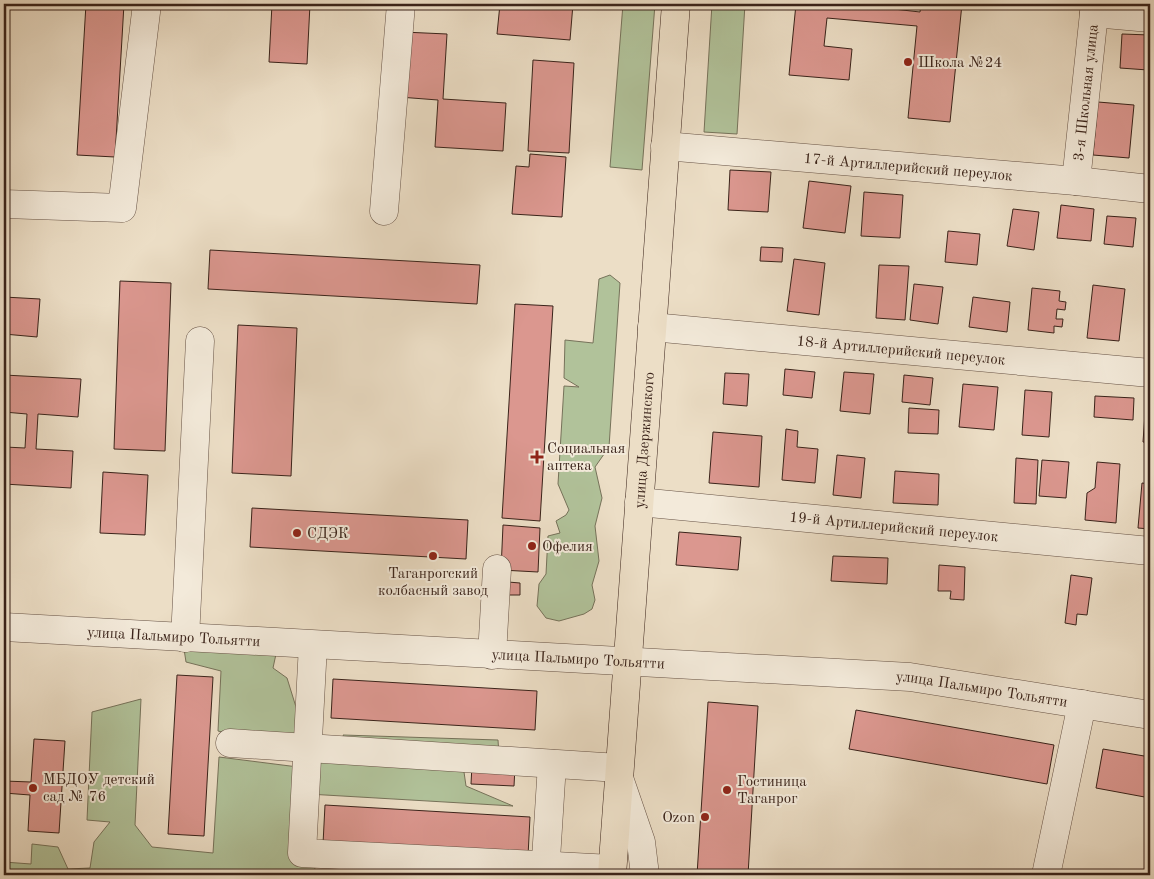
<svg xmlns="http://www.w3.org/2000/svg" width="1154" height="879" viewBox="0 0 1154 879" font-family="'Old Standard TT',serif">
<style>
.green{fill:#b1c29a;stroke:#76725a}
.building{fill:#db978f;stroke:#3a231a}
.lines{fill:none;stroke-linecap:round;stroke-linejoin:round}
.minor-casing{stroke:#665245;stroke-width:29}
.major-casing{stroke:#3a231a;stroke-width:29}
.minor{stroke:#f3eada;stroke-width:28}
.major{stroke:#ecdec6;stroke-width:28}
.poi-dot{fill:#8f2418;stroke:#f3eada;stroke-width:2}
.labels{text-anchor:middle;stroke-width:4;stroke-linejoin:round;paint-order:stroke}
.poi-label{font-size:15px;fill:#3a231a;stroke:#f3eada;text-anchor:start}
.street-label{font-size:15px;fill:#3a231a;stroke:#f3eada}
</style>
<rect width="100%" height="100%" fill="#ecdec6"/>
<filter id="stains"><feTurbulence type="fractalNoise" baseFrequency=".004" numOctaves="4"/><feColorMatrix values="0 0 0 0 .2 0 0 0 0 .09 0 0 0 0 .02 0 0 0 .5 -.17"/></filter>
<radialGradient id="worn" r=".72"><stop offset=".6" stop-color="#630" stop-opacity="0"/><stop offset="1" stop-color="#630" stop-opacity=".3"/></radialGradient>
<g class="green">
<polygon points="623,4 655,4 642,170 610,167"/>
<polygon points="712,4 745,4 737,134 704,132"/>
<polygon points="610,275 620,283 609,447 595,467 602,498 595,526 599,561 592,585 595,600 592,609 584,614 559,621 546,618 537,606 539,584 546,574 548,536 560,533 556,521 566,515 569,510 558,484 564,386 579,387 564,378 565,340 593,343 599,279"/>
<polygon points="184,649 276,654 273,668 287,678 300,720 352,755 343,735 498,740 499,756 463,765 466,786 513,806 308,794 319,863 310,875 4,875 4,862 31,864 32,844 58,847 68,869 90,868 94,842 110,822 87,820 92,712 141,699 135,825 152,847 213,853 219,757 298,767 281,735 269,744 218,731 221,671 186,662"/>
<polygon points="336,863 500,875 346,875"/>
</g>
<g class="building">
<polygon points="86,4 124,4 115,157 77,155"/>
<polygon points="272,4 310,4 307,64 269,62"/>
<polygon points="500,4 573,4 570,40 497,34"/>
<polygon points="796,4 867,4 867,6 920,12 921,4 962,4 950,122 908,118 917,26 827,18 824,46 852,49 849,80 789,75"/>
<polygon points="403,32 447,34 443,99 506,103 503,151 435,147 438,100 399,97"/>
<polygon points="1122,34 1150,35 1148,70 1120,68"/>
<polygon points="533,60 574,63 569,153 528,151"/>
<polygon points="1098,102 1134,105 1129,158 1093,155"/>
<polygon points="530,154 566,157 562,217 512,214 516,166 529,167"/>
<polygon points="730,170 771,172 768,212 728,210"/>
<polygon points="809,181 851,186 845,233 803,228"/>
<polygon points="864,192 903,195 900,238 861,236"/>
<polygon points="1061,205 1094,209 1091,241 1057,238"/>
<polygon points="1013,209 1039,212 1034,250 1007,246"/>
<polygon points="1107,216 1136,218 1133,247 1104,244"/>
<polygon points="948,231 980,234 977,265 945,262"/>
<polygon points="761,247 783,248 782,262 760,261"/>
<polygon points="210,250 480,265 477,304 208,289"/>
<polygon points="794,259 825,263 819,315 787,311"/>
<polygon points="879,265 909,266 905,320 876,318"/>
<polygon points="120,281 171,283 165,451 114,449"/>
<polygon points="914,284 943,287 938,324 910,320"/>
<polygon points="1093,285 1125,289 1119,341 1087,338"/>
<polygon points="1032,288 1060,291 1059,301 1066,302 1065,310 1057,309 1056,319 1063,319 1062,327 1054,326 1054,333 1028,330"/>
<polygon points="4,297 40,299 37,337 4,334 4,338"/>
<polygon points="973,297 1010,302 1007,332 969,327"/>
<polygon points="515,304 553,306 540,521 502,518"/>
<polygon points="238,325 297,328 291,476 232,473"/>
<polygon points="785,369 815,372 812,398 783,395"/>
<polygon points="844,372 874,374 870,414 840,411"/>
<polygon points="725,373 749,374 747,406 723,404"/>
<polygon points="4,375 81,379 78,417 38,414 36,449 73,451 71,488 4,484 5,447 25,448 27,414 4,412"/>
<polygon points="904,375 933,378 930,405 902,402"/>
<polygon points="963,384 998,387 994,430 959,427"/>
<polygon points="1025,390 1052,392 1049,437 1022,435"/>
<polygon points="1095,396 1134,398 1133,420 1094,417"/>
<polygon points="1146,400 1150,400 1150,443 1143,442"/>
<polygon points="909,408 939,410 938,434 908,433"/>
<polygon points="786,429 798,431 797,447 818,449 815,483 782,480"/>
<polygon points="713,432 762,436 759,487 709,483"/>
<polygon points="837,455 865,458 861,498 833,495"/>
<polygon points="1016,458 1038,460 1036,504 1014,503"/>
<polygon points="1042,460 1069,462 1066,498 1039,496"/>
<polygon points="1097,462 1120,464 1116,523 1085,520 1087,493 1095,488"/>
<polygon points="895,471 939,474 938,505 893,503"/>
<polygon points="103,472 148,475 145,535 100,533"/>
<polygon points="1142,483 1150,484 1150,529 1138,528"/>
<polygon points="252,508 468,520 466,559 250,547"/>
<polygon points="503,525 540,528 538,572 501,570"/>
<polygon points="679,532 741,537 738,570 676,565"/>
<polygon points="833,556 888,558 887,584 831,581"/>
<polygon points="939,565 965,567 964,600 950,599 951,591 938,591"/>
<polygon points="1071,575 1092,578 1087,615 1077,614 1076,625 1065,623"/>
<polygon points="508,582 520,583 520,595 507,595"/>
<polygon points="177,675 213,677 204,836 168,834"/>
<polygon points="333,679 537,691 535,730 331,718"/>
<polygon points="708,702 758,706 748,875 697,875"/>
<polygon points="856,710 1054,745 1047,784 849,749"/>
<polygon points="34,739 65,741 59,833 28,831 30,795 4,793 4,781 31,782"/>
<polygon points="1103,749 1150,757 1150,798 1096,788"/>
<polygon points="472,765 515,767 514,786 471,784"/>
<polygon points="325,805 530,817 528,856 323,844"/>
</g>
<g class="lines">
<defs>
<g id="minor">
<polyline points="1094,13 1150,18"/>
<path id="s1" d="M665,146L1076,181L1150,189"/>
<path id="s2" d="M1076,181L1095,4"/>
<polyline points="4,204 122,208 147,4"/>
<polyline points="384,211 401,4"/>
<path id="s3" d="M652,327L1150,373"/>
<path id="s4" d="M639,502L1150,551"/>
<path id="s5" d="M4,627L910,677L1150,715"/>
<polyline points="185,638 200,341"/>
<polyline points="313,645 302,853 612,869"/>
<polyline points="492,655 497,569"/>
<polyline points="230,743 619,768"/>
<polyline points="619,778 641,842 645,875"/>
<polyline points="545,875 552,764"/>
<polyline points="1046,875 1082,704"/>
</g>
<g id="major">
<path id="s6" d="M612,875L676,4"/>
</g>
</defs>
<use href="#minor" class="minor-casing"/>
<use href="#major" class="major-casing"/>
<use href="#minor" class="minor"/>
<use href="#major" class="major"/>
</g>
<g class="poi-dot">
<circle cx="908" cy="62" r="5"/>
<path d="M534.5 449.5h5v5h5v5h-5v5h-5v-5h-5v-5h5z"/>
<circle cx="297" cy="533" r="5"/>
<circle cx="532" cy="546" r="5"/>
<circle cx="433" cy="556" r="5"/>
<circle cx="33" cy="788" r="5"/>
<circle cx="727" cy="790" r="5"/>
<circle cx="705" cy="817" r="5"/>
</g>
<g class="labels">
<g class="poi-label">
<text x="918" y="67">Школа №24</text>
<text x="547" y="453">Социальная<tspan x="547" dy="17">аптека</tspan></text>
<text x="307" y="538">СДЭК</text>
<text x="542" y="551">Офелия</text>
<text x="433" y="578" text-anchor="middle">Таганрогский<tspan x="433" dy="17">колбасный завод</tspan></text>
<text x="43" y="784">МБДОУ детский<tspan x="43" dy="17">сад № 76</tspan></text>
<text x="737" y="786">Гостиница<tspan x="737" dy="17">Таганрог</tspan></text>
<text x="695" y="822" text-anchor="end">Ozon</text>
</g>
<g class="street-label">
<text dy="5" stroke="none"><textPath href="#s2" startOffset="89">3-я Школьная улица</textPath></text>
<text dy="5" stroke="none"><textPath href="#s1" startOffset="244">17-й Артиллерийский переулок</textPath></text>
<text dy="5" stroke="none"><textPath href="#s3" startOffset="250">18-й Артиллерийский переулок</textPath></text>
<text dy="5" stroke="none"><textPath href="#s6" startOffset="436">улица Дзержинского</textPath></text>
<text dy="5" stroke="none"><textPath href="#s4" startOffset="256">19-й Артиллерийский переулок</textPath></text>
<text dy="5" stroke="none"><textPath href="#s5" startOffset="170">улица Пальмиро Тольятти</textPath></text>
<text dy="5" stroke="none"><textPath href="#s5" startOffset="575">улица Пальмиро Тольятти</textPath></text>
<text dy="5" stroke="none"><textPath href="#s5" startOffset="980">улица Пальмиро Тольятти</textPath></text>
</g>
</g>
<rect width="1154" height="879" fill="none" stroke="#ecdec6" stroke-width="20"/>
<rect x="5" y="5" width="1144" height="869" fill="none" stroke="#3a231a" stroke-width="2.5"/>
<rect x="10" y="10" width="1134" height="859" fill="none" stroke="#3a231a"/>
<rect width="100%" height="100%" filter="url(#stains)"/>
<rect width="100%" height="100%" fill="url(#worn)"/>
</svg>
